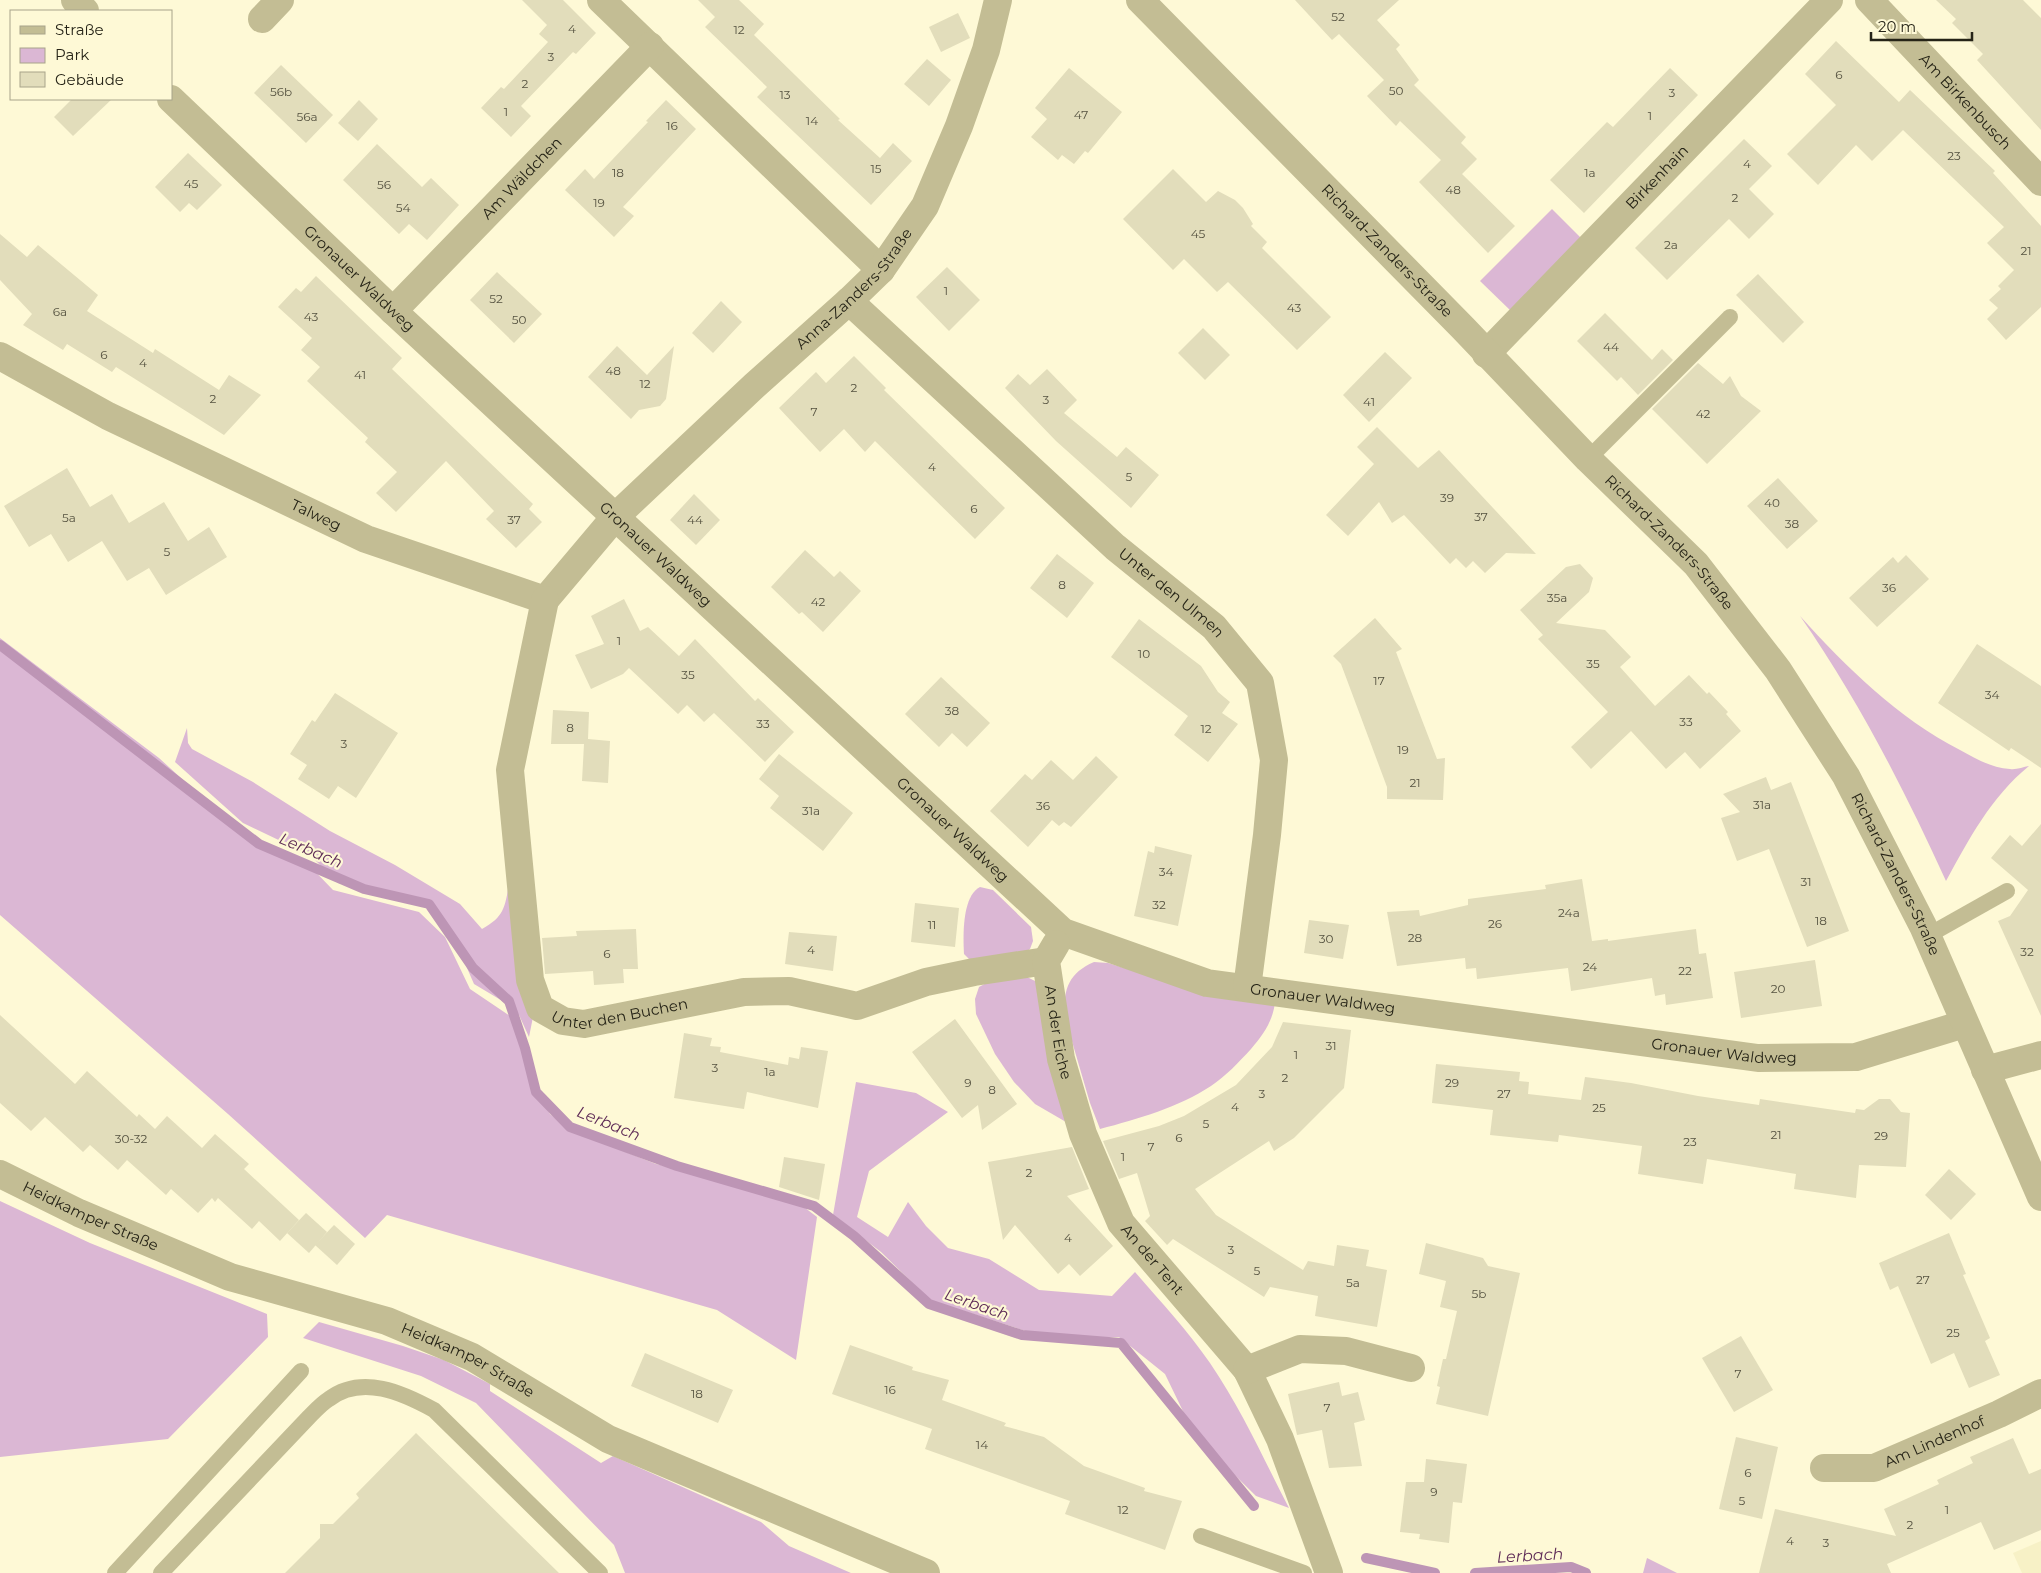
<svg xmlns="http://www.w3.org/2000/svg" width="2041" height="1573" viewBox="0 0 2041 1573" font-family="Montserrat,sans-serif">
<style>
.built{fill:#f7f1c6}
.green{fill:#dbb7d4}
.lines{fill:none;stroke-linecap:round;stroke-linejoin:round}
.stream{stroke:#bd95b5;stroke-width:10}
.building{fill:#e2ddbb}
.service{stroke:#c3bd94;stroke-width:16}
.minor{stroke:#c3bd94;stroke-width:28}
.tertiary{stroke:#c3bd94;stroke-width:28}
.labels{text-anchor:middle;stroke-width:4.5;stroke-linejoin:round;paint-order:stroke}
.number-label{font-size:12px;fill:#555240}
.street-label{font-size:15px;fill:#262417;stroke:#fef9d6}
.water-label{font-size:16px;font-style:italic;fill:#5f2c57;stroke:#fef9d6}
</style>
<rect width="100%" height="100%" fill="#fef9d6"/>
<polygon class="built" points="2041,1541 2041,1573 2022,1573 2013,1553"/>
<g class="green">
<polygon points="1552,209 1584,241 1513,313 1480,281"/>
<path d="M1800,616C1847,668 1898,718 1960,750C1976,759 1992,768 2010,769C2016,770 2023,767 2029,766C1991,797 1969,839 1946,881C1904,789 1858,699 1800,616Z"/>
<polygon points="0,638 159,758 238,830 305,861 333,890 419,912 445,937 470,989 516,1020 527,1045 537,1092 550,1114 570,1130 656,1164 730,1180 800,1204 817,1217 796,1360 717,1310 387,1215 365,1238 228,1114 0,915"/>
<path d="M187,728L188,743L192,749L253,782L330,831L395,865L460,904L482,929C504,917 505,907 509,884L533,1017L529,1037L519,1015L511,1006L474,984L450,929L426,901L338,883L310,855L243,823L175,762Z"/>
<path d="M980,887L993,890L1031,927L1033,941L1030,949L1023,954L972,962L964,954C963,936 962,896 980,887Z"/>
<path d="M1094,962L1108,963L1186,987L1275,1002C1273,1021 1263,1035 1251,1049C1239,1062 1226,1076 1211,1086C1179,1107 1138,1119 1100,1129L1090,1103L1064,1014C1064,988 1069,973 1094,962Z"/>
<polygon points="1027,977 1041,984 1066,1122 1035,1104 1014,1082 995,1054 976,1014 975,999 979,987 992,980"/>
<path d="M856,1082L916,1093L948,1112L869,1171L857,1217L888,1237L908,1202L926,1226L948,1248L989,1259L1039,1290L1112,1296L1135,1272C1161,1302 1188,1331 1210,1363C1242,1410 1263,1458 1289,1508L1256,1496L1195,1436L1165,1374L1119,1337H1044L930,1300L881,1252L833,1215Z"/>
<polygon points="0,1201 90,1243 267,1314 268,1337 168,1439 0,1457"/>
<polygon points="319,1322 403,1346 444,1360 490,1384 490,1391 601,1463 613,1456 761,1522 789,1546 851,1573 625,1573 614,1545 476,1403 421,1376 303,1338"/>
<polygon points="1647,1558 1677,1573 1643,1573"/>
</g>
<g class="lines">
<g class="stream">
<polyline points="0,645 259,844 364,889 429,904 473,968 509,1001 525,1048 536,1092 570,1127 677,1166 814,1206 854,1236 929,1304 1022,1335 1121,1343 1254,1506"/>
<polyline points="1366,1558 1435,1573"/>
<polyline points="1475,1573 1571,1567 1586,1573"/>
</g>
</g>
<g class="building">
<polygon points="522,0 563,0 596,33 576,54 573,52 521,106 531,116 511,137 481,108 501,87 504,89 548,42 539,34 547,25"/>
<polygon points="698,0 739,0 764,24 754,35 840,119 838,120 880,158 893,143 912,161 871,205 757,97 767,87 705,27 715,17"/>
<polygon points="1295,0 1399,0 1377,20 1400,45 1396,49 1419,80 1414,85 1466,137 1461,143 1477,159 1462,174 1515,226 1488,253 1419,182 1441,160 1400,121 1396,126 1367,96 1384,80 1339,34 1332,40"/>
<polygon points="1936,0 2023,0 2041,18 2041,130 1977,60 1983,54 1952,23 1956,19"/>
<polygon points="958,13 970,38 941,52 929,27"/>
<polygon points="1836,41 1899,102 1910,90 1995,171 1993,173 2041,226 2041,307 2006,340 1987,319 1998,308 1989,300 2001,289 1998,286 2014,270 1987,243 2004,227 1903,130 1872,161 1856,145 1818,185 1787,154 1836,105 1805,74"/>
<polygon points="927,59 951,80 929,106 904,84"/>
<polygon points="281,65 333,115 306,143 254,93"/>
<polygon points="1069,68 1122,112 1088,153 1085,151 1074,164 1062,155 1058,160 1031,137 1047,119 1035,108"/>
<polygon points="1670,68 1698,95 1584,213 1550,180 1607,122 1613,127"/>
<polygon points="72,99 112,99 73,136 54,117"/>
<polygon points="359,100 378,119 358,141 338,123"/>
<polygon points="666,100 696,129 623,207 634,216 614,237 565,190 585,169 594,179 648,122 646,121"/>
<polygon points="1744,139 1772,166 1749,189 1774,214 1749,239 1729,219 1667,280 1635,248"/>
<polygon points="377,144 422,187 431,178 459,205 427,240 409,224 399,234 343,180"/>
<polygon points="188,153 222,185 197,210 189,203 180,212 155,187"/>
<polygon points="1173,169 1206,202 1218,191 1235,200 1243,208 1253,224 1251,226 1267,242 1262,248 1331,317 1297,350 1228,282 1217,292 1184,259 1173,270 1123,219"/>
<polygon points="0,234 27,257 38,245 98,295 87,311 153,353 155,349 219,390 229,375 261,395 224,435 116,367 112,372 67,344 63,350 23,325 32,314 0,280"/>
<polygon points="947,267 980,300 949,331 916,297"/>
<polygon points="497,272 542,314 514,343 470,300"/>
<polygon points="1758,274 1804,322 1783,343 1736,295"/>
<polygon points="316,276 402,358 392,369 533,504 529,509 542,522 516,548 486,519 494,511 446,461 396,512 376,493 397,472 365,442 368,438 307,381 320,367 301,350 312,338 278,307 296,288 301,292"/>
<polygon points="721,301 742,322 713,353 692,333"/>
<polygon points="1605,313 1652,360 1662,349 1673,360 1638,395 1621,377 1617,381 1577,341"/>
<polygon points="1203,328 1230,355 1205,380 1178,353"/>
<polygon points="617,346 647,375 674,346 666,399 660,406 639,410 631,419 588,377"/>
<polygon points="1385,352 1412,378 1369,422 1343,395"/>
<polygon points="854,356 886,388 884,390 1005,508 975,539 875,441 865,452 844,429 820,452 779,408 816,372 826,383"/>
<polygon points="1698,363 1723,384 1730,376 1741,396 1761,411 1707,464 1652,409"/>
<polygon points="1047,369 1077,400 1064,413 1117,457 1126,447 1159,475 1131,508 1056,441 1005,388 1018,374 1030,385"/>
<polygon points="1377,427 1418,468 1439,450 1536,554 1506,553 1485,573 1473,561 1466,568 1456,558 1450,564 1404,515 1392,523 1379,502 1348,536 1326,515 1374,464 1357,447"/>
<polygon points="67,468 90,507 112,494 129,523 164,502 188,541 209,527 227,557 166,595 149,568 127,581 102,541 68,562 51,534 29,547 4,506"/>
<polygon points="1778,478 1818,521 1787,549 1747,506"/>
<polygon points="694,494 720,520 696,545 670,520"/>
<polygon points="805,550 834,577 840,571 861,591 823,632 802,612 799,614 771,587"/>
<polygon points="1057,554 1094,583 1067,618 1030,588"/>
<polygon points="1906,555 1929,579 1877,627 1849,598 1893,557 1898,563"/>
<polygon points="1580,564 1593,578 1589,592 1556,623 1605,630 1631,657 1620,667 1655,706 1689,675 1707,694 1709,692 1728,712 1726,714 1741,731 1700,769 1685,752 1666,769 1631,731 1591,769 1571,747 1608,712 1538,639 1543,635 1520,610 1566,567"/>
<polygon points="624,599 640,631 648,627 679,656 695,639 755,701 758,698 794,732 765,762 714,713 704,722 687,705 678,714 629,668 623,674 591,689 575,655 604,644 591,616"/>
<polygon points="1375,618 1402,649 1396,652 1422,720 1437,759 1445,758 1443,800 1387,799 1387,787 1341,664 1333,656"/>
<polygon points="1139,619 1201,666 1218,692 1230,702 1222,713 1238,724 1208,762 1174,735 1188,716 1111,657"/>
<polygon points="1977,644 2041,686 2041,768 2011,748 2009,751 1938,703"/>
<polygon points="941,677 990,723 967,747 952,733 939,747 905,714"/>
<polygon points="335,693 398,733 356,798 338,786 329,799 298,779 307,765 290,754 312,720 315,722"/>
<polygon points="553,710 589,712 588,739 610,741 608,783 582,781 584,744 551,744"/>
<polygon points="779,754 853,813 823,851 770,808 779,796 759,779"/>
<polygon points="1096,756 1118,777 1071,827 1064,822 1059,826 1052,820 1028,847 990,811 1025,774 1032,780 1051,760 1073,780"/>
<polygon points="1766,777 1771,790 1791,782 1849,931 1807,947 1769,849 1737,861 1721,818 1740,812 1723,794"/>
<polygon points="2041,824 2041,1016 1998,921 2010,916 2028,890 1991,858 2010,835 2022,846"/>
<polygon points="1155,846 1192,855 1178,926 1134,916 1148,851 1154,853"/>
<polygon points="1582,879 1592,941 1608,939 1608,941 1696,929 1699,954 1706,953 1713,998 1666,1005 1665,994 1655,996 1652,978 1571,991 1568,968 1477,979 1476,968 1466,969 1465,958 1397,966 1387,912 1419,910 1420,916 1468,905 1468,899 1546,889 1545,885"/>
<polygon points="915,903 959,908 955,947 911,942"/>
<polygon points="1309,920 1349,925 1343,959 1304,953"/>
<polygon points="636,929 638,969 623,969 624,983 594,985 593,971 545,974 542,938 577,936 576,931"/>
<polygon points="789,932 837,936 833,971 785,964"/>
<polygon points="1815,960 1822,1006 1741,1018 1734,972"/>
<polygon points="0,1015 75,1084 87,1071 137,1117 139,1114 155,1129 167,1116 202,1148 215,1134 249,1164 244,1169 299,1220 280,1241 259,1221 252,1229 218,1198 215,1202 212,1198 198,1213 171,1189 166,1195 127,1160 118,1170 90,1145 83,1152 45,1117 31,1131 0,1103"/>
<polygon points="955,1019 1017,1104 982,1130 978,1105 962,1118 912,1052"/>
<polygon points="1283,1022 1351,1030 1344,1088 1294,1138 1274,1151 1269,1141 1195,1189 1216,1215 1303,1270 1308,1261 1334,1266 1337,1245 1369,1250 1366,1266 1387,1270 1377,1327 1315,1316 1318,1296 1270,1287 1264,1297 1173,1239 1167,1245 1145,1221 1150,1216 1137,1173 1119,1179 1103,1141 1159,1126 1184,1116 1236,1085 1272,1047"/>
<polygon points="684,1033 712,1038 710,1046 721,1047 720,1052 788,1065 789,1057 799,1059 801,1047 828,1051 818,1108 747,1092 744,1109 674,1098"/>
<polygon points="1436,1064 1520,1072 1519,1081 1529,1082 1528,1094 1581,1100 1585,1077 1631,1083 1698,1096 1759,1105 1760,1099 1855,1113 1856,1109 1864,1110 1879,1099 1890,1099 1901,1112 1910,1113 1906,1167 1859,1165 1856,1198 1794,1189 1796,1174 1707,1159 1703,1184 1638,1174 1642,1146 1559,1135 1558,1142 1490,1135 1493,1110 1432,1103"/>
<polygon points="1072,1147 1089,1189 1067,1196 1113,1246 1080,1276 1069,1264 1058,1274 1015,1225 1003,1240 988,1162"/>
<polygon points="784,1157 825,1164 819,1200 779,1187"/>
<polygon points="1949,1169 1976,1194 1951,1220 1925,1195"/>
<polygon points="306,1213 327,1232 309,1253 287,1233"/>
<polygon points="334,1225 355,1244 337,1265 315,1245"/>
<polygon points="1949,1233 1966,1274 1963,1275 1990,1338 1985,1341 2000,1375 1969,1388 1954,1353 1931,1364 1898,1286 1890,1290 1879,1263"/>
<polygon points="1426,1243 1483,1258 1488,1266 1520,1273 1488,1416 1436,1404 1440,1387 1437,1386 1443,1359 1446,1359 1457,1311 1440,1307 1446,1281 1419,1274"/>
<polygon points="1741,1336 1773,1390 1734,1412 1702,1358"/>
<polygon points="850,1345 913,1367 912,1370 949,1380 942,1400 1006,1423 1004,1426 1044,1437 1084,1466 1145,1488 1144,1491 1182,1501 1165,1550 1065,1514 1070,1501 925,1449 932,1429 832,1394"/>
<polygon points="645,1353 733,1390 718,1423 631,1386"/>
<polygon points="1339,1382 1342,1396 1358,1392 1365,1420 1354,1423 1362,1466 1329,1468 1322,1430 1297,1435 1288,1394"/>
<polygon points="416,1433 559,1573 285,1573 320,1538 320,1524 333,1524 359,1498 356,1494"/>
<polygon points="1736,1437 1778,1447 1762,1519 1719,1509"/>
<polygon points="2013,1438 2029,1474 2041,1469 2041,1530 1994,1550 1981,1522 1887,1564 1891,1573 1759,1573 1775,1509 1896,1536 1884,1509 1939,1484 1937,1480 1973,1463 1970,1457"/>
<polygon points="1426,1459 1467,1464 1462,1503 1453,1502 1449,1543 1419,1539 1420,1534 1400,1532 1406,1482 1424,1482"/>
</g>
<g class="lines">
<g class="service">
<polyline points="1588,459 1730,317"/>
<polyline points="1927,936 2007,891"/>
<polyline points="1201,1536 1304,1573"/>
<polyline points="115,1573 301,1371"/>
<path d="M161,1573L308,1418C315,1411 321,1404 329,1399C362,1374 403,1393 434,1410L600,1573"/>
</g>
<g class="minor">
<polyline points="75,0 85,11"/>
<polyline points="601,0 881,270"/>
<path id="s1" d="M1869,0L2041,182"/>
<polyline points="262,19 280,0"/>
<path id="s2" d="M171,99L393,311L1063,932L1207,983L1758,1058L1856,1057L1964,1024"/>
<path id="s3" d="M849,301L1115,547L1214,627L1260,683L1274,760L1267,835L1247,988"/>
<path id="s4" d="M393,311L650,46"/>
<path id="s5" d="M1486,354L1829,0"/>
<path id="s6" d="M0,356L108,416L366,539L545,600L615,517L754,386L849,301L881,270L925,206L959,126L986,50L998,0"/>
<path id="s7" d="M545,600L510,770L530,980L540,1008L563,1021L584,1024L744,992L789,991L857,1006L926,982L974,972L1046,961"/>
<path id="s8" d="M1056,944L1046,961L1061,1059L1083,1134L1121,1223L1247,1370L1280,1439L1329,1573"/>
<polyline points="1985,1070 2041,1055"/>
<path id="s9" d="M0,1174L79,1213L230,1277L387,1321L472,1357L608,1439L926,1573"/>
<polyline points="1247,1370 1300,1349 1346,1351 1411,1368"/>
<path id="s10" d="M1824,1468H1874L1999,1414L2041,1393"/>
</g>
<path class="tertiary" id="s11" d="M1140,0L1463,328L1588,459L1696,564L1778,670L1846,776L1923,926L2041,1197"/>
</g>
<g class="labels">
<g class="number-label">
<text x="1338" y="21">52</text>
<text x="572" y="33">4</text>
<text x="739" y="34">12</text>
<text x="551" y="61">3</text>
<text x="1839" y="79">6</text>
<text x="525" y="88">2</text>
<text x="1396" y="95">50</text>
<text x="281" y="96">56b</text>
<text x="1672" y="97">3</text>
<text x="785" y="99">13</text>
<text x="506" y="116">1</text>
<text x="1081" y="119">47</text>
<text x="1650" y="120">1</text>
<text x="307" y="121">56a</text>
<text x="812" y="125">14</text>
<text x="672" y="130">16</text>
<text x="1954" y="160">23</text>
<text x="1747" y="168">4</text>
<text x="876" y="173">15</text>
<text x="618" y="177">18</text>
<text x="1590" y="177">1a</text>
<text x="191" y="188">45</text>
<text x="384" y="189">56</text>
<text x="1453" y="194">48</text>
<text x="1735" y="202">2</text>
<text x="599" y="207">19</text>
<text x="403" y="212">54</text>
<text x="1198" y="238">45</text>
<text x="1671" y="249">2a</text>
<text x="2026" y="255">21</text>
<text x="946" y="295">1</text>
<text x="496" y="303">52</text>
<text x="1294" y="312">43</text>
<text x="60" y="316">6a</text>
<text x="311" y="321">43</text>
<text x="519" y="324">50</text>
<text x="1611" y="351">44</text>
<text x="104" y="359">6</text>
<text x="143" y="367">4</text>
<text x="613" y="375">48</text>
<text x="360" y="379">41</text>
<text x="645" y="388">12</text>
<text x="854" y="392">2</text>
<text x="213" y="403">2</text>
<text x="1046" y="404">3</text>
<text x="1369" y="406">41</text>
<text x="814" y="416">7</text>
<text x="1703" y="418">42</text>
<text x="932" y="471">4</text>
<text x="1129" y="481">5</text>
<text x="1447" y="502">39</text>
<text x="1772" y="507">40</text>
<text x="974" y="513">6</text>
<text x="1481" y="521">37</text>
<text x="69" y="522">5a</text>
<text x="514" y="524">37</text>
<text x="695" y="524">44</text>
<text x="1792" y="528">38</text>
<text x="167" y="556">5</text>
<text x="1062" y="589">8</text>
<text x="1889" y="592">36</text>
<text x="1557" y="602">35a</text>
<text x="818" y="606">42</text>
<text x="619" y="645">1</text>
<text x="1144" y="658">10</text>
<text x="1593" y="668">35</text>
<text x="688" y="679">35</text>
<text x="1379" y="685">17</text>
<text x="1992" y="699">34</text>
<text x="952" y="715">38</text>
<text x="1686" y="726">33</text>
<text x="763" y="728">33</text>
<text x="570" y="732">8</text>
<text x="1206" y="733">12</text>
<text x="344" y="748">3</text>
<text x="1403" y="754">19</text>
<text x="1415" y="787">21</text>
<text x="1762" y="809">31a</text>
<text x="1043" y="810">36</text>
<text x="811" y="815">31a</text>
<text x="1166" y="876">34</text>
<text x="1806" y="886">31</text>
<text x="1159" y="909">32</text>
<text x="1569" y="917">24a</text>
<text x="1821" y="925">18</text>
<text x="1495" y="928">26</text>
<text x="932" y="929">11</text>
<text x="1415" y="942">28</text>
<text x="1326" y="943">30</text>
<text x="811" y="954">4</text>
<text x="2027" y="956">32</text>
<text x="607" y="958">6</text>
<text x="1590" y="971">24</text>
<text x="1685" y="975">22</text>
<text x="1778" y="993">20</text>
<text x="1331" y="1050">31</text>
<text x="1296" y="1059">1</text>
<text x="715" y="1072">3</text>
<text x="770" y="1076">1a</text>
<text x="1285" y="1082">2</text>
<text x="968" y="1087">9</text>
<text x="1452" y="1087">29</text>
<text x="992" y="1094">8</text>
<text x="1262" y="1098">3</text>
<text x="1504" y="1098">27</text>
<text x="1235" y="1111">4</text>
<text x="1599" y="1112">25</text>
<text x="1206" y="1128">5</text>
<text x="1776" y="1139">21</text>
<text x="1881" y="1140">29</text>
<text x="1179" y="1142">6</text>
<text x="131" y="1143">30-32</text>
<text x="1690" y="1146">23</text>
<text x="1151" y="1151">7</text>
<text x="1123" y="1161">1</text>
<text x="1029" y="1177">2</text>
<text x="1068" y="1242">4</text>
<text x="1231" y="1254">3</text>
<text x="1257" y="1275">5</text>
<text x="1923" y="1284">27</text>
<text x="1353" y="1287">5a</text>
<text x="1479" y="1298">5b</text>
<text x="1953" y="1337">25</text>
<text x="1738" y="1378">7</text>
<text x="890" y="1394">16</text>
<text x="697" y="1398">18</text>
<text x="1327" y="1412">7</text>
<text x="982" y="1449">14</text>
<text x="1748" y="1477">6</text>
<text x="1434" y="1496">9</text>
<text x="1742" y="1505">5</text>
<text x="1123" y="1514">12</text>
<text x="1947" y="1514">1</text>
<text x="1910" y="1529">2</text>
<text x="1790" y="1545">4</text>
<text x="1826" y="1547">3</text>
</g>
<g class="street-label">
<text dy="5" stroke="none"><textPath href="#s1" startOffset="140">Am Birkenbusch</textPath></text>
<text dy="5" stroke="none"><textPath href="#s5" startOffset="246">Birkenhain</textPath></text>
<text dy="5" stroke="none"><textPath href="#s4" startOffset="185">Am Wäldchen</textPath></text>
<text dy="5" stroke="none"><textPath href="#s11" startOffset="352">Richard-Zanders-Straße</textPath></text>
<text dy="5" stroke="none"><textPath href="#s2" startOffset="260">Gronauer Waldweg</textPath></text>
<text dy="5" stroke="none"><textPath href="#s6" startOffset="1038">Anna-Zanders-Straße</textPath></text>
<text dy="5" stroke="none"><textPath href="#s6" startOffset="354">Talweg</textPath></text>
<text dy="5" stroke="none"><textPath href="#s11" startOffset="758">Richard-Zanders-Straße</textPath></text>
<text dy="5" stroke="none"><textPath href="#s2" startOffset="665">Gronauer Waldweg</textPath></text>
<text dy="5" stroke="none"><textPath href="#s3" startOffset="435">Unter den Ulmen</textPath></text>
<text dy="5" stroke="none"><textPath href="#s2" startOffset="1070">Gronauer Waldweg</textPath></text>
<text dy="5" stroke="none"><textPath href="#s11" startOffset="1162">Richard-Zanders-Straße</textPath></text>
<text dy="5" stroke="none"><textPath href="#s2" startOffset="1490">Gronauer Waldweg</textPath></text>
<text dy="5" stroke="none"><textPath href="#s7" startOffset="498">Unter den Buchen</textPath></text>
<text dy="5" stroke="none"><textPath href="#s8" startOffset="92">An der Eiche</textPath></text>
<text dy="5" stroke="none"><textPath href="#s2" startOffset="1895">Gronauer Waldweg</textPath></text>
<text dy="5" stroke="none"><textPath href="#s9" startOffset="100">Heidkamper Straße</textPath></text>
<text dy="5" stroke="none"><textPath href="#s8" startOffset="342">An der Tent</textPath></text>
<text dy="5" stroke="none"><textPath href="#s9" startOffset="505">Heidkamper Straße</textPath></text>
<text dy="5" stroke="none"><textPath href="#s10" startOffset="116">Am Lindenhof</textPath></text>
</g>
<g class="water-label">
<text transform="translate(311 850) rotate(23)" y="6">Lerbach</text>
<text transform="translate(609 1123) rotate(22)" y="6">Lerbach</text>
<text transform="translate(977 1304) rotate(19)" y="6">Lerbach</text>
<text transform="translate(1530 1555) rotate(-3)" y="6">Lerbach</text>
</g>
</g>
<rect x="10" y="10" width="162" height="90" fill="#fef9d6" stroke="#a8a48a"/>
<rect x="20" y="26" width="25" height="8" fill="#c3bd94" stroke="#a8a48a"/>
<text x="55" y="35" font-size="15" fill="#262417">Straße</text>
<rect x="20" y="48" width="25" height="15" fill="#dbb7d4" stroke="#a8a48a"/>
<text x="55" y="60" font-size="15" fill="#262417">Park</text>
<rect x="20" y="72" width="25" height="15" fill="#e2ddbb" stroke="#a8a48a"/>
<text x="55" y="85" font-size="15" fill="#262417">Gebäude</text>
<path d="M1871 32v8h101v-8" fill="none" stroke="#262417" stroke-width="2.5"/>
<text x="1878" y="32" font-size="15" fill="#262417" stroke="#fef9d6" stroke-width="4" paint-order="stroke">20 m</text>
</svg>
